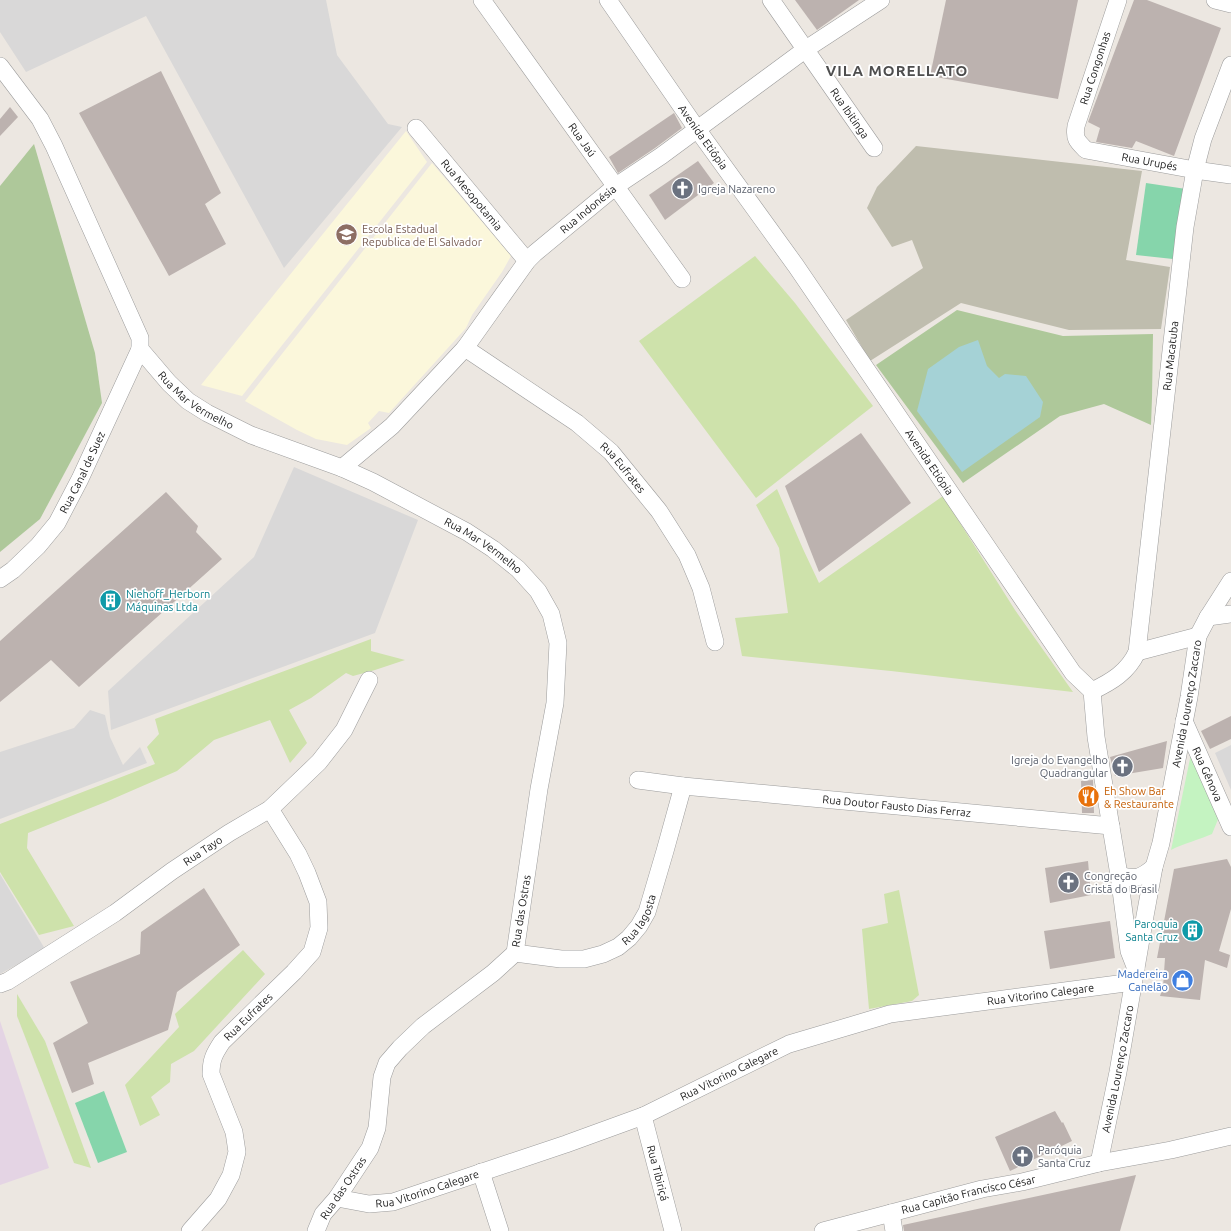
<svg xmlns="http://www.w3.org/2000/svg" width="1231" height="1231" viewBox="0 0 1231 1231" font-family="Ubuntu,sans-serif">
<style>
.residential{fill:#d9d8d8}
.industrial{fill:#e4d4e4}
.education{fill:#fbf7db}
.construction{fill:#bfbdae}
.grass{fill:#cee2ab}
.forest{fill:#aec89a}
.park{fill:#c4f3c1}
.pitch{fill:#86d5ab}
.water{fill:#a5d2d6}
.building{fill:#bcb2af}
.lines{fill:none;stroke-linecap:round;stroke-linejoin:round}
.minor-casing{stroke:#9c9c9c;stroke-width:18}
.minor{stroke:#fff;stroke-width:17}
.labels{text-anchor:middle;stroke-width:3.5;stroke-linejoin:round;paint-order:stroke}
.street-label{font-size:11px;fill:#1b1b1b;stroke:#fff}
.worship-label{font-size:11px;fill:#5b616d;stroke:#fff;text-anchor:start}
.education-label{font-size:11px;fill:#785e54;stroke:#fff;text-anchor:start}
.culture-label{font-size:11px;fill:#0d838f;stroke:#fff;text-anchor:start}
.food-label{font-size:11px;fill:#c56008;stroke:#fff;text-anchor:start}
.shop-label{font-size:11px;fill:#366cbe;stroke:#fff;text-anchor:end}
.district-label{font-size:15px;font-weight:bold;letter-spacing:1px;fill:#4e4e4e;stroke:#fff}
</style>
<rect width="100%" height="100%" fill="#ece7e1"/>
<g class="residential">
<polygon points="0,0 326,0 337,55 388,124 402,127 284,268 146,16 26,72 0,32"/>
<polygon points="294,467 418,520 375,633 111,730 108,691 254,557"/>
<polygon points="90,710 105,715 110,737 123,765 140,747 147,763 0,819 0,752 74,728"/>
<polygon points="1231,745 1231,790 1215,753"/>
<polygon points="0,874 45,949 0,974"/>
</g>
<polygon class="industrial" points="0,1021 49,1168 0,1185"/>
<g class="education">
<polygon points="406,131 427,162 242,396 201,385"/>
<polygon points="432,163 511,256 502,272 472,315 466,328 389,413 379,411 368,423 371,428 347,445 316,439 297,430 245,401"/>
</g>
<polygon class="construction" points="916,146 1142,171 1126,260 1170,267 1161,329 1069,330 961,303 870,361 846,320 923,268 912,240 892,247 867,208 877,187"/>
<g class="grass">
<polygon points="755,256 795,303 873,406 756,498 639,341"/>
<polygon points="777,489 803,549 819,583 943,496 1015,610 1073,692 891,671 742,656 735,618 788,613 779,548 756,505"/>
<polygon points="371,639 371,651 405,660 375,670 353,676 346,673 311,698 289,710 307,743 290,763 270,720 214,740 177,771 108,801 28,833 27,848 74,926 39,935 0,872 0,824 155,764 147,747 159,734 155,719"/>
<polygon points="899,890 919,995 912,1001 869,1009 862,929 888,923 884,894"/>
<polygon points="243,950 265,974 194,1051 171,1064 170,1082 151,1097 160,1115 140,1126 125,1085 179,1027 175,1014"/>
<polygon points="17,994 45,1041 91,1168 74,1163 17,1016"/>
</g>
<g class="forest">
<polygon points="34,144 95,353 102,403 40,519 0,552 0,186"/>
<polygon points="957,310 1063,336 1153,334 1152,398 1151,425 1104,404 1060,416 963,483 876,365"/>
</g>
<path class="park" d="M1191,754L1219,817L1212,834C1199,840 1184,843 1171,850Z"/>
<g class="pitch">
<polygon points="1146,183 1186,189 1173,259 1136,255"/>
<polygon points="104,1091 127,1152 98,1163 75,1103"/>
</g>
<polygon class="water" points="978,340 987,366 999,378 1005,374 1026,376 1043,402 1040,417 962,472 917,411 928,369 959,347"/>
<g class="building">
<polygon points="795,0 859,0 817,30"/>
<polygon points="946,0 1078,0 1058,99 930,76"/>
<polygon points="1134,0 1147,0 1221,28 1174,156 1136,141 1132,148 1096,142 1100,128 1088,122"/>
<polygon points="161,71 221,193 205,204 226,244 169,276 79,113"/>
<polygon points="10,107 18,117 0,136 0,119"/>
<polygon points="674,113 682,128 655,148 618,173 609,157"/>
<polygon points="698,161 714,183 665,220 649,195"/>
<polygon points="861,433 911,503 819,572 785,486"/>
<polygon points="166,492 198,526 196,532 222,559 79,687 51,660 0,702 0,641"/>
<polygon points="1231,716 1231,739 1210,749 1201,731"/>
<polygon points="1167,741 1163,768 1115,776 1110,757"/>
<polygon points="1093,780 1094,813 1082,813 1081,781"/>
<polygon points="1227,859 1231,867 1231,909 1219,951 1230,955 1227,968 1205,960 1200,1000 1160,996 1163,987 1165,958 1157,958 1174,869"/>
<polygon points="1088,861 1091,895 1050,903 1045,868"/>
<polygon points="204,888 240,945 177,992 168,1030 88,1063 94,1084 72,1093 53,1043 88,1023 70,982 140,954 141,932"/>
<polygon points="1110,921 1115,958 1050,969 1044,931"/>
<polygon points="1055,1111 1062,1123 1063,1122 1072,1141 1010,1171 995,1137"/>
<polygon points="1136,1175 1120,1231 904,1231 903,1225"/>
</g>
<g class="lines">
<defs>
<g id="minor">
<path id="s1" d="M482,0L682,279"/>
<path id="s2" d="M608,0L697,129L796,266L1073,673L1092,691L1096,737L1119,875L1129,951L1136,969"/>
<path id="s3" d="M771,0L874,148"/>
<path id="s4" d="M1118,0L1076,126C1074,139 1077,141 1086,150L1195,170L1231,175"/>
<polyline points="1215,0 1231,4"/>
<path id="s5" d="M0,66L40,119L54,146L140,338V349L169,383L188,401L207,413L251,435L342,468L373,482L467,532L493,549L518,569L538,591L551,614L558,643L555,703L539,789L515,953L493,973L423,1026L400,1048L387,1063L382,1077L377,1128L370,1148L337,1198L323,1214L316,1231"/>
<path id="s6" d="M416,128L527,261"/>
<path id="s7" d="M465,348L577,423L611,452L659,511L687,555L701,588L715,642"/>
<path id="s8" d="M342,468L392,426L465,348L527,261L535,253L616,186L661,156L806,49L881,0"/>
<path id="s9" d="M0,579L13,570L38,546L57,523L80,479L140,349"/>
<polyline points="1208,617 1231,614"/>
<polyline points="1137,652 1198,636"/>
<path id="s10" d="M1092,691C1111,682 1128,672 1137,652L1185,227L1195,170L1203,139L1231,65"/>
<path id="s11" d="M1184,721L1231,827"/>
<path id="s12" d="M638,780L683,786L1111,826"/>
<path d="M1119,875C1136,880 1141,878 1154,867"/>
<path id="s13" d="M515,953L561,959H584L603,954L618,947L629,938L639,926L647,912L665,851L683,786"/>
<path id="s14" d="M0,984L8,981L115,913L172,871L229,833L270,809L319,762L344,730L369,680"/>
<path id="s15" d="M643,1116L673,1231"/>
<path id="s16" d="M1099,1163L1118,1072L1145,916L1154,867L1161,843L1189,697L1198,636L1208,617L1231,581"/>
<polyline points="481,1172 500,1231"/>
<path id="s17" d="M337,1198L369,1204L393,1202L566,1144L643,1116L789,1044L890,1014L1133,982"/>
<polyline points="891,1213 894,1231"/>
<path id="s18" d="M190,1231L218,1199L231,1175L237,1152L234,1132L211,1074C211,1060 214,1054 222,1042L294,972L312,952L319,928L318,902L307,873L298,854L270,809"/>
<path id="s19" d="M823,1231L982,1189L1022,1182L1099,1163L1171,1150L1231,1136"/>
</g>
</defs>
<use href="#minor" class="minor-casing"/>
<use href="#minor" class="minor"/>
</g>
<defs>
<symbol id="church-disc" viewBox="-11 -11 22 22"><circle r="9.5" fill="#6b7280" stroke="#fff"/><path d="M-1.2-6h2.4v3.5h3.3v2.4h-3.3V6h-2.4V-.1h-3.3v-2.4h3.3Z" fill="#fff"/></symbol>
<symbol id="school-disc" viewBox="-11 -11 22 22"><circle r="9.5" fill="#8d6e63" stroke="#fff"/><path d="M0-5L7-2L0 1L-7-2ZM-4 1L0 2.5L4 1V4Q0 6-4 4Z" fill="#fff"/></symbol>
<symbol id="building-disc" viewBox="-11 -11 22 22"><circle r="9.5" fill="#0f9aa8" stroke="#fff"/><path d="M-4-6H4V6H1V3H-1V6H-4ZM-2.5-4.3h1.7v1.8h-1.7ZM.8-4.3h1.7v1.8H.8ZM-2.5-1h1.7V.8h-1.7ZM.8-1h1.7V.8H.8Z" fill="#fff"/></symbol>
<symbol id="restaurant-disc" viewBox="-11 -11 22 22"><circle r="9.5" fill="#e8710a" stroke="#fff"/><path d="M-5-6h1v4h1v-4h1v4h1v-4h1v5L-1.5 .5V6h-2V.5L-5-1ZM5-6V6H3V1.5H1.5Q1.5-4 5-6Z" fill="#fff"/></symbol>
<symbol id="shop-disc" viewBox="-11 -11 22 22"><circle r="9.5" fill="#3f7fe0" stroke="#fff"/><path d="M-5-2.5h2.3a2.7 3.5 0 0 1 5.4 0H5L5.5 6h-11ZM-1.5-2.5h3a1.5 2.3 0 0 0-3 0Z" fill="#fff"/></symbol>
</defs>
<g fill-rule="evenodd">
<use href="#church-disc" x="670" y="176" width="25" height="25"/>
<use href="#school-disc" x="334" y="222" width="25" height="25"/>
<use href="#building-disc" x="98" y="588" width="25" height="25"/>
<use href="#church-disc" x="1110" y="754" width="25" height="25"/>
<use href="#restaurant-disc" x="1076" y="784" width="25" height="25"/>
<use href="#church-disc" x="1056" y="870" width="25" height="25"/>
<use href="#building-disc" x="1180" y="918" width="25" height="25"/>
<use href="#shop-disc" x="1170" y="968" width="25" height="25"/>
<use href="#church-disc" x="1010" y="1144" width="25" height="25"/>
</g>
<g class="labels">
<g class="street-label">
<text transform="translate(1095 68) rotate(-72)" y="4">Rua Congonhas</text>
<text dy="4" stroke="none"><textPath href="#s3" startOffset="138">Rua Ibitinga</textPath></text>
<text dy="4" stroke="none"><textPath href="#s2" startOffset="167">Avenida Etiópia</textPath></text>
<text dy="4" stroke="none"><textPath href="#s1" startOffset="172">Rua Jaú</textPath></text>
<text dy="4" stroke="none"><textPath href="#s4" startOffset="225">Rua Urupés</textPath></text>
<text dy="4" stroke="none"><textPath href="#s6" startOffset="87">Rua Mesopotamia</textPath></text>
<text dy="4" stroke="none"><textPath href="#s8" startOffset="359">Rua Indonésia</textPath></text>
<text dy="4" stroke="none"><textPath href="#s10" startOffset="359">Rua Macatuba</textPath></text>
<text dy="4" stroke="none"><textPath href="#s5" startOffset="395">Rua Mar Vermelho</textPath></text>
<text dy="4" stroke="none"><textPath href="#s2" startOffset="563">Avenida Etiópia</textPath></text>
<text dy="4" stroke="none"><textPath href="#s7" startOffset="199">Rua Eufrates</textPath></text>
<text dy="4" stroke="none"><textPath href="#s9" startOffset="137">Rua Canal de Suez</textPath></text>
<text dy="4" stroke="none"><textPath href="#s5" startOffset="719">Rua Mar Vermelho</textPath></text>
<text dy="4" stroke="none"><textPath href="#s16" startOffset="468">Avenida Lourenço Zaccaro</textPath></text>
<text dy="4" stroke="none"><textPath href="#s11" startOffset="58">Rua Gênova</textPath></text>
<text dy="4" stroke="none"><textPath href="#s12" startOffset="260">Rua Doutor Fausto Dias Ferraz</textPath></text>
<text dy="4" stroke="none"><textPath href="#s14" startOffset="243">Rua Tayo</textPath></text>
<text transform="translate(521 911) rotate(-81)" y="4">Rua das Ostras</text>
<text dy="4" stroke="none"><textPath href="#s13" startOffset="141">Rua lagosta</textPath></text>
<text dy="4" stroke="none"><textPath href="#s17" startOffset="741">Rua Vitorino Calegare</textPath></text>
<text dy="4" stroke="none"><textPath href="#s18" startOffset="247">Rua Eufrates</textPath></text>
<text dy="4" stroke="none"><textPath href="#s16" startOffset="96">Avenida Lourenço Zaccaro</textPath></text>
<text dy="4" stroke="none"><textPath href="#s17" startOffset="417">Rua Vitorino Calegare</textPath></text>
<text dy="4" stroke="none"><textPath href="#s15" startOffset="59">Rua Tibiriçá</textPath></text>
<text dy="4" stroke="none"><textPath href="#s17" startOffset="93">Rua Vitorino Calegare</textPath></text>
<text transform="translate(343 1188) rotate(-56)" y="4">Rua das Ostras</text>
<text dy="4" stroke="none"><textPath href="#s19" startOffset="150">Rua Capitão Francisco César</textPath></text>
</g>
<g class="worship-label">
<text x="698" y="193">Igreja Nazareno</text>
<text x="1108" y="764" text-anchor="end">Igreja do Evangelho<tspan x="1108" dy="13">Quadrangular</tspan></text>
<text x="1084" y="880">Congreção<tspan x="1084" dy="13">Cristã do Brasil</tspan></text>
<text x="1038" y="1154">Paróquia<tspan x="1038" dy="13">Santa Cruz</tspan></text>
</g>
<g class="education-label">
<text x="362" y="233">Escola Estadual<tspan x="362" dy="13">Republica de El Salvador</tspan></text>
</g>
<g class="culture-label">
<text x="126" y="598">Niehoff_Herborn<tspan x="126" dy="13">Máquinas Ltda</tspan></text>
<text x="1178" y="928" text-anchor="end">Paroquia<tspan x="1178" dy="13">Santa Cruz</tspan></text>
</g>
<g class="food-label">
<text x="1104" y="795">Eh Show Bar<tspan x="1104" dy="13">&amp; Restaurante</tspan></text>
</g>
<g class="shop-label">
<text x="1168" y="978">Madereira<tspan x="1168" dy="13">Canelão</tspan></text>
</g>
<g class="district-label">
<text x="897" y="76">VILA MORELLATO</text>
</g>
</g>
</svg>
